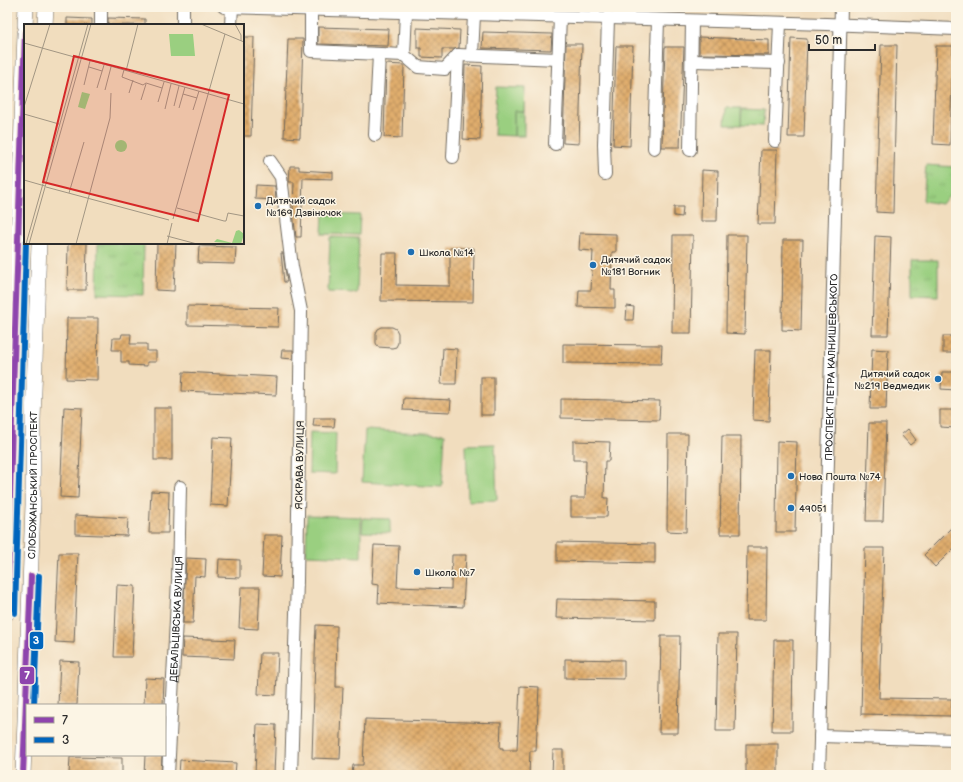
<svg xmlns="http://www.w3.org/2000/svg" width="963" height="782" viewBox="0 0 963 782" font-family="'Balsamiq Sans',sans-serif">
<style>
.park{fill:url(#park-tufts);stroke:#627d56}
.pitch{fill:#9acf80;stroke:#627d56}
.building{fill:url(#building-cross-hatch)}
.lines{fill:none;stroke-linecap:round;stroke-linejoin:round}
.minor-casing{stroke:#70695e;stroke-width:14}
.major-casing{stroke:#70695e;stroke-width:16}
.minor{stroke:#fff;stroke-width:12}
.major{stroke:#fff;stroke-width:15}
.bus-1-casing{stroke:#fcf5e5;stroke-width:9}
.bus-2-casing{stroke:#fcf5e5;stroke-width:9}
.bus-1{stroke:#8e44ad;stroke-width:6}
.bus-2{stroke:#0065bd;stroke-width:6}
.poi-dot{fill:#1f6fb2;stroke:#fcf5e5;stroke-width:1.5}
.labels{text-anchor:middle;stroke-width:3;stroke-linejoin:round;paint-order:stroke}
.poi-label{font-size:10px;fill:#2b2b2b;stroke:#fcf5e5;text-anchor:start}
.street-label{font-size:10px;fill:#2b2b2b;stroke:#fcf5e5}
.inset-road{fill:none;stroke:#a29683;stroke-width:1}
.view{fill:#d62828;fill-opacity:0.15;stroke:#d62828;stroke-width:2}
.inset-edge{fill:none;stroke:#2b2b2b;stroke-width:2}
.line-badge{stroke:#fcf5e5;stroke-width:1.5}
.badge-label{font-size:11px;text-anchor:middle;font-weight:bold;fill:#fff}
</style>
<defs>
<pattern id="park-tufts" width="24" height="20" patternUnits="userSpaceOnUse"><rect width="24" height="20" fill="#9acf80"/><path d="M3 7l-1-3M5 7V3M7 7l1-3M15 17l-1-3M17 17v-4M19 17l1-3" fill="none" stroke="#85b26f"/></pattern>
<pattern id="building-cross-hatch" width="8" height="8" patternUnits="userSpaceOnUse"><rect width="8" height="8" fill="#e0ad6d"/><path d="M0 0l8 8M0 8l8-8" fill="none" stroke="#b68d5a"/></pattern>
</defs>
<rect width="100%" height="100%" fill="#fcf5e5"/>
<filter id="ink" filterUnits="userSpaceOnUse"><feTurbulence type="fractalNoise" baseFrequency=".025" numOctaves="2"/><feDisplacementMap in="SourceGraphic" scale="8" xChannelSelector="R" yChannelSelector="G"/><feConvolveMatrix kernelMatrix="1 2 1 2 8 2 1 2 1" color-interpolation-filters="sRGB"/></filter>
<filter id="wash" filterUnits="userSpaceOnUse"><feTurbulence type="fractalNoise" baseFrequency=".012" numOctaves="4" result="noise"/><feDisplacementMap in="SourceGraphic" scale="16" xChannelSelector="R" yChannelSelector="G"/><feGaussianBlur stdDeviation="0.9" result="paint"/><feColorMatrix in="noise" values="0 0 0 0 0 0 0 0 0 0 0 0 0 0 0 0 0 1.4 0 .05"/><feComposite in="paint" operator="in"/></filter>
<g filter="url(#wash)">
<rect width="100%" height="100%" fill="#f1ddbe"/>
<g class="park">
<polygon points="742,109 764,110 763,126 741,125"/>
<rect x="514" y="111" width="10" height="25"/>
<polygon points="926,165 956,167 956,190 941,204 923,201"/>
<polygon points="98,243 144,243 143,295 97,294"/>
<polygon points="912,260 938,260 938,296 912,295"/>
</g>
<g class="pitch">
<polygon points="496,87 525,88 524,111 514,111 514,136 494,135"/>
<polygon points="726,108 741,108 741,125 725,125"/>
<polygon points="323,214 360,215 359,235 322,234"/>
<polygon points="330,237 359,238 357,293 328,292"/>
<polygon points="365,430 445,434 442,487 362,482"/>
<polygon points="310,432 336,433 335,474 309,473"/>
<polygon points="495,444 497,500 468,501 466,445"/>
<polygon points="307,515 361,517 361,557 306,555"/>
<polygon points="363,518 390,519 390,533 362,532"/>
</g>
<g id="blocks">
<g class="building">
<polygon points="67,18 92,19 92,25 67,25"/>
<polygon points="108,18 145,19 145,25 108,25"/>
<polygon points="318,27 389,29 388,46 318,44"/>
<polygon points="417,28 460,30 459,48 454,49 442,49 442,58 421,57 421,48 417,48"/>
<polygon points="483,32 552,34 551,50 482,48"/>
<polygon points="243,37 254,37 251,136 243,136"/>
<polygon points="699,37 769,40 769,55 699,54"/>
<polygon points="791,38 807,39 804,137 788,137"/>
<polygon points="288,39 303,39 300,138 284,137"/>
<polygon points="566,44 582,44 579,144 563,143"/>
<polygon points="881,45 897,45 893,213 876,212"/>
<polygon points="616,46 633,46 630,146 613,145"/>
<polygon points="936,46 953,46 950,145 933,144"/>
<polygon points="665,47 684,47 680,147 662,147"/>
<polygon points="386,64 404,65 402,138 384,137"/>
<polygon points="465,65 482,66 480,140 463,139"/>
<polygon points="761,150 777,150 775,224 758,224"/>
<polygon points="290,166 299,166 299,170 333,172 333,179 303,178 301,237 296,237 293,212 294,182 289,182"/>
<polygon points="702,170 718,171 717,221 701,221"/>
<polygon points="256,185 275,186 276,200 255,199"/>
<polygon points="674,207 683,207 682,217 674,216"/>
<polygon points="580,233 616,234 616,252 612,252 611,290 615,290 615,308 578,307 579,290 591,290 593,251 579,250"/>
<polygon points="673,235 693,235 691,333 672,333"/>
<polygon points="727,235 747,235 745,334 726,333"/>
<polygon points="875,236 891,237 888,335 872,335"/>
<polygon points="783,240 803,240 801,331 782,330"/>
<polygon points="68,243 87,243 86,290 67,290"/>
<polygon points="157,243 176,243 174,291 156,290"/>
<polygon points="199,246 236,247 235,264 198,263"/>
<polygon points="450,248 474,248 473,302 381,301 382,253 397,253 396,285 450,286"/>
<polygon points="281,253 283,253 287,282 284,282"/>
<polygon points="187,306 279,308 278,327 187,325"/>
<polygon points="627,306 634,307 633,320 626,320"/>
<polygon points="67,318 98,318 97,380 66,379"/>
<polygon points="382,327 392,327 396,329 398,333 398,343 396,347 392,348 378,347 376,343 376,333 378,329"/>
<polygon points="122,334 131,334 130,344 147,344 147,351 156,351 156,362 147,362 147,366 129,365 129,362 121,362 121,350 112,350 113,338 121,338"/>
<rect x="943" y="336" width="13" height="17"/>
<polygon points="563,344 662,345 661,364 563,363"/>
<polygon points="443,348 457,349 456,384 441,384"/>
<polygon points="872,349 888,350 886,409 870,409"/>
<polygon points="282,350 293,350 293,359 281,358"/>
<polygon points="755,350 771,350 769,421 753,420"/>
<polygon points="183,372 277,377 276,395 182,391"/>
<polygon points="942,372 956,372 956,390 941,389"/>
<rect x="481" y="377" width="13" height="38"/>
<polygon points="404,398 451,400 450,412 403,410"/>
<polygon points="561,399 660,401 659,420 561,418"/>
<polygon points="64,407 82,408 78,498 60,497"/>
<rect x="154" y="408" width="18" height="52"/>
<polygon points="940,410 956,410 956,428 940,427"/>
<polygon points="314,418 335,418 334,427 313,426"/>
<polygon points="869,423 886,423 883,521 866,521"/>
<polygon points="908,429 916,440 910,445 901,435"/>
<polygon points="668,434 688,434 686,532 667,531"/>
<polygon points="722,436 741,436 740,534 720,534"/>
<polygon points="213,437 232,438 228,506 210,505"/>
<polygon points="573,441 610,442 609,461 605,461 604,498 608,498 607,517 571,517 571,498 585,498 586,460 573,460"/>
<polygon points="777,441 797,442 795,532 776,532"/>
<polygon points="151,491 169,492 168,533 149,533"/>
<polygon points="75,515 128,518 127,536 75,534"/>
<polygon points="956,523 956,546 935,567 924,555"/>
<polygon points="264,535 282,535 280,577 262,576"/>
<polygon points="557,542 655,544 655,563 557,561"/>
<polygon points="374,545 399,546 397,587 451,589 452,555 466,555 463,607 378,603 379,585 372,584"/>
<polygon points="747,547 767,547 766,620 746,620"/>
<polygon points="865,548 884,548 879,698 952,699 951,716 861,714"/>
<polygon points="59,553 78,553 74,643 55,642"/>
<polygon points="186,558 206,559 205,577 195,576 193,623 183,623"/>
<polygon points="219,559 240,560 240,578 218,577"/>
<polygon points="117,585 135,586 132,657 114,657"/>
<polygon points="241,587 260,587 258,629 239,628"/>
<polygon points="557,599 655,601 655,620 556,618"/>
<polygon points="316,625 337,626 336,687 343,687 340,759 312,758"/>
<polygon points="718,634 737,634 735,731 716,731"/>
<polygon points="661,636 680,636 678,733 659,733"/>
<polygon points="183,638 235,640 234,659 182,657"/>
<polygon points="774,640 793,640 792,731 772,731"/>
<polygon points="260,653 278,653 276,695 258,694"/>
<polygon points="565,659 624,660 624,679 565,678"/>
<polygon points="60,661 79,662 77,705 58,705"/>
<polygon points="145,678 164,679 163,705 144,705"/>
<polygon points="520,686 539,687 536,751 530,751 529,775 352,775 353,765 363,765 365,719 501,723 500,748 503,748 503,750 517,750"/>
<polygon points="257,724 276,725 274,775 255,775"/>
<rect x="746" y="744" width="32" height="31"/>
<polygon points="553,750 563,750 563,775 552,775"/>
<polygon points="145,755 162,755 161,775 144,775"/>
<polygon points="70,757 122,758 122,775 69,775"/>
<polygon points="180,760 236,763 235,775 179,775"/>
</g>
</g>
</g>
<g filter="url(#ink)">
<use href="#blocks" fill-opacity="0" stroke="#70695e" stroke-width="1"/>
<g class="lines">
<defs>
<g id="minor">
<polyline points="224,7 826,24 956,29"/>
<polyline points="311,10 311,51 404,55 418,67 445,69 458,55 558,59"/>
<polyline points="101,25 101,7"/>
<polyline points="183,25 183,7"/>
<polyline points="231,25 232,7"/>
<polyline points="404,55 406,13"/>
<polyline points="472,55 474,15"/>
<polyline points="692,61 779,63"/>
<polyline points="375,135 379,54"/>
<polyline points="775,141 780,23"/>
<polyline points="555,144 560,17"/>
<polyline points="654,148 658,20"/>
<polyline points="690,150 692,21"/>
<polyline points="453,157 458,55"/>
<polyline points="270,161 281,177 292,267 301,311 297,581 291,775"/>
<polyline points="605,174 604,144 608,19"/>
<polyline points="820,736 956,740"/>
<path id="s1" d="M168,775L178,580L180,487"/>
<path id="s2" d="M819,775L841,7"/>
</g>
<g id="major">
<polyline points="25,25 26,7"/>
<polyline points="45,25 46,7"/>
<polyline points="7,613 12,419 25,33"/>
<path id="s3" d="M23,775L33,505V420L39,243"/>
</g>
</defs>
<use href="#minor" class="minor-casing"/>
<use href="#major" class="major-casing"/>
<use href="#minor" class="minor"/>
<use href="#major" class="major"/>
<defs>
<g id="bus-1">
<polyline points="7,613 12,419 25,33"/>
<polyline points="23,775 31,576"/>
</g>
<g id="bus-2">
<polyline points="15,613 26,243"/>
<polyline points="34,705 39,576"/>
</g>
</defs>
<use href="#bus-1" class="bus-1-casing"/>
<use href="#bus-2" class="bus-2-casing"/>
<use href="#bus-1" class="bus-1"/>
<use href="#bus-2" class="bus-2"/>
</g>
</g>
<g class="poi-dot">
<circle cx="258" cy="206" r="4"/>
<circle cx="411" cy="252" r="4"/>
<circle cx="593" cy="265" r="4"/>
<circle cx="938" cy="379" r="4"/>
<circle cx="791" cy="476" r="4"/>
<circle cx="791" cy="508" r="4"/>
<circle cx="417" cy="572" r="4"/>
</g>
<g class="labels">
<g class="poi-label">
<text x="266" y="204">Дитячий садок<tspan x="266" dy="12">№169 Дзвіночок</tspan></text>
<text x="419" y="256">Школа №14</text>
<text x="601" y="263">Дитячий садок<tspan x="601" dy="12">№181 Вогник</tspan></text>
<text x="930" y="377" text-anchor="end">Дитячий садок<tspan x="930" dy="12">№219 Ведмедик</tspan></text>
<text x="799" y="480">Нова Пошта №74</text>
<text x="799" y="512">49051</text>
<text x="425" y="576">Школа №7</text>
</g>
<g class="street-label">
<text dy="4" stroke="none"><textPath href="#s2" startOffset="408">ПРОСПЕКТ ПЕТРА КАЛНИШЕВСЬКОГО</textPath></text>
<text transform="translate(299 465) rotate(-89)" y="4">ЯСКРАВА ВУЛИЦЯ</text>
<text dy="4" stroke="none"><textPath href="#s3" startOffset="290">СЛОБОЖАНСЬКИЙ ПРОСПЕКТ</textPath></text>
<text dy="4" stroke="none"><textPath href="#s1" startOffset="156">ДЕБАЛЬЦІВСЬКА ВУЛИЦЯ</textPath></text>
</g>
</g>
<g transform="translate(24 24)">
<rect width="220" height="220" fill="#f1ddbe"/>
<path d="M145,10H169L171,32H147Z" fill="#9acf80"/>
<path d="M58,68L66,70L61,85L54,83ZM215,206L220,210L217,220L190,218L193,215L208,219L212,207Z" fill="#9acf80"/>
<path d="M91 122a6 6 0 1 1 12 0a6 6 0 1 1-12 0Z" fill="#9acf80"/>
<path class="inset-road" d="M177,0L220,18M211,0L217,11V17M0,19L54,34M58,34L220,80M65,43L78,47M100,46L98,53L119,61L122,59L138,64M102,47L114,0M60,61L66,37M73,64L80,41M81,66L87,43M105,69L109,56M159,70L173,74M117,76L122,60M134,78L140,58M150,82L155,62M0,83L26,0M155,84L161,63M141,85L147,60M169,86L175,67M0,90L35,100M0,156L21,162M22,163L145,196M45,169L60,118M153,184L200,197H202L204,189L220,192M149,195L201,10M143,212L173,220M2,220L64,0M5,220L67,0M52,220L86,94L87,69M143,220L148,199"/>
<path class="view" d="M50,32L205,71L174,197L19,158Z"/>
<rect width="220" height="220" class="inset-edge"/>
</g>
<g class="line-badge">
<rect x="29" y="631" width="15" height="19" rx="4" fill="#0065bd"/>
<rect x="19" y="666" width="16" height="19" rx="4" fill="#8e44ad"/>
</g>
<g class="badge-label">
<text x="36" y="644">3</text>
<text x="27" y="679">7</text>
</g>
<rect width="963" height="782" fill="none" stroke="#fcf5e5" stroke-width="24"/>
<rect x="26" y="704" width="140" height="52" fill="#fcf5e5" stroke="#a8a49b"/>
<rect x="34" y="717" width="20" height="6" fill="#8e44ad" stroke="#a8a49b"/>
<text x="62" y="724" font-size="12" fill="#2b2b2b">7</text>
<rect x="34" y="737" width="20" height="6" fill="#0065bd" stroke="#a8a49b"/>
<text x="62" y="744" font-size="12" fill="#2b2b2b">3</text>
<path d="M809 44v6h66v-6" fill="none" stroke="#2b2b2b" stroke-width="2"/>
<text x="815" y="44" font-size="12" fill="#2b2b2b" stroke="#fcf5e5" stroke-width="3" paint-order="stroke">50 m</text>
</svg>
